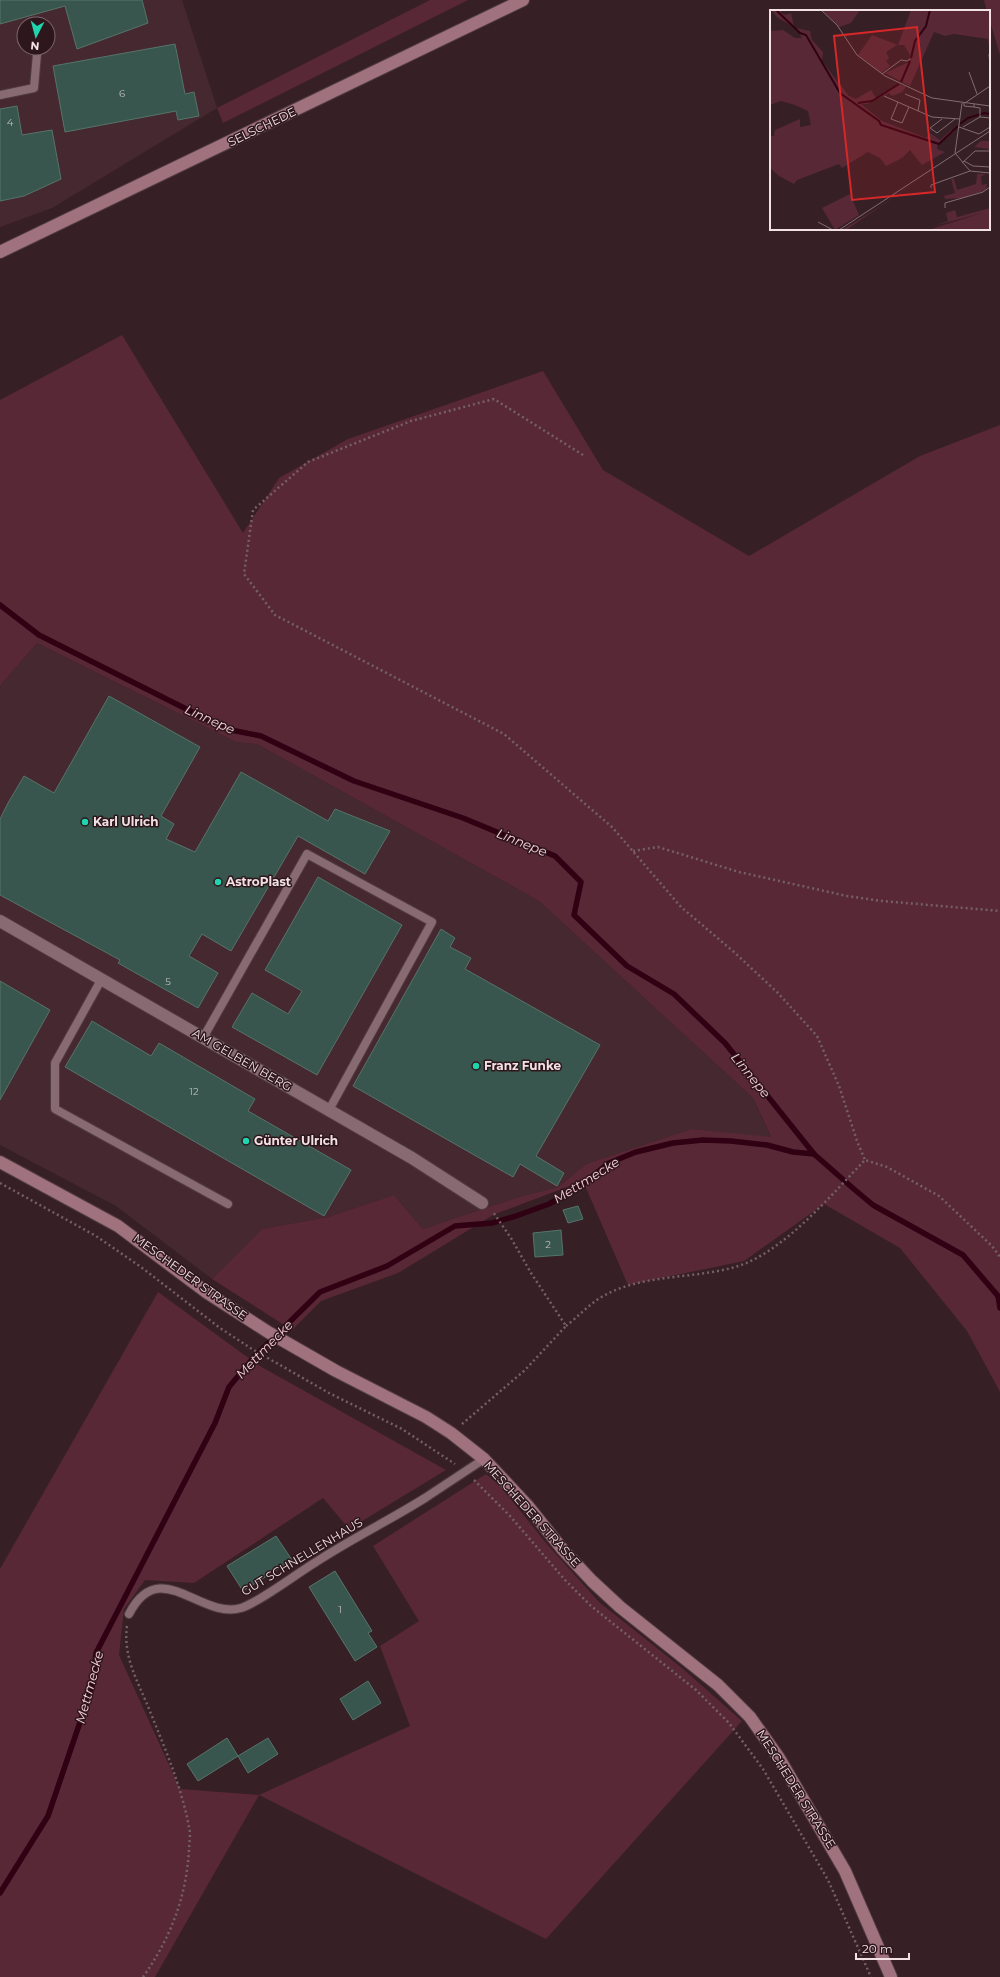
<svg xmlns="http://www.w3.org/2000/svg" width="1000" height="1977" viewBox="0 0 1000 1977" font-family="Montserrat,sans-serif">
<style>
.built{fill:#462830;fill-rule:evenodd}
.green{fill:#582836}
.lines{fill:none;stroke-linecap:round;stroke-linejoin:round}
.stream{stroke:#2f0113;stroke-width:5.5}
.building{fill:#38564d;stroke:#55746a}
.lane-casing{stroke:#513c42;stroke-width:10}
.street-casing{stroke:#513c42;stroke-width:14}
.secondary-casing{stroke:#513c42;stroke-width:14}
.path{stroke:#756066;stroke-width:2.5;stroke-dasharray:2 3;stroke-linecap:butt}
.lane{stroke:#886b72;stroke-width:8}
.street{stroke:#886b72;stroke-width:12}
.secondary{stroke:#9f727d;stroke-width:12}
.poi-dot{fill:#1ed5b0;stroke:#2d161c;stroke-width:1.5}
.labels{text-anchor:middle;stroke-width:3;stroke-linejoin:round;paint-order:stroke}
.number-label{font-size:10px;fill:#c3bebe}
.street-label{font-size:12px;fill:#f1e1e4;stroke:#2d161c}
.poi-label{font-size:12px;font-weight:bold;fill:#f1e1e4;stroke:#2d161c;text-anchor:start}
.water-label{font-size:13px;font-style:italic;fill:#fcd1db;stroke:#2d161c}
.inset-river{fill:none;stroke:#2f0113;stroke-width:2}
.inset-road{fill:none;stroke:#816d72;stroke-width:1}
.view{fill:#d62828;fill-opacity:0.15;stroke:#d62828;stroke-width:2}
.inset-edge{fill:none;stroke:#f1e1e4;stroke-width:2}
</style>
<rect width="100%" height="100%" fill="#371f26"/>
<g class="built">
<path d="M0,0H182L217,108L52,208L0,227ZM24,24H48V48H24Z"/>
<polygon points="37,643 236,742 257,744 539,901 753,1098 771,1138 691,1129 586,1164 558,1187 519,1197 423,1229 394,1195 328,1217 262,1229 212,1279 116,1206 0,1145 0,686"/>
</g>
<g class="green">
<polygon points="430,0 468,0 223,123 217,108"/>
<polygon points="984,0 1000,0 1000,55 989,18 989,11 987,11"/>
<polygon points="122,335 243,533 279,478 348,439 543,371 603,470 749,556 920,456 1000,425 1000,1392 967,1331 900,1248 824,1204 744,1261 628,1285 583,1181 495,1214 398,1273 321,1301 292,1330 212,1279 262,1229 328,1217 394,1195 423,1229 519,1197 558,1187 586,1164 691,1129 771,1137 753,1098 539,901 257,744 236,742 37,643 0,686 0,400"/>
<polygon points="158,1292 258,1365 446,1470 349,1529 323,1498 194,1583 145,1580 124,1609 119,1655 180,1789 259,1795 410,1726 380,1646 419,1621 373,1546 486,1474 502,1488 546,1543 599,1602 682,1668 742,1721 546,1939 259,1795 155,1977 0,1977 0,1569"/>
</g>
<g class="lines">
<g class="stream">
<polyline points="0,605 39,635 226,729 261,736 354,781 463,818 555,856 581,882 574,915 627,966 674,994 725,1043 814,1154 855,1190 873,1205 963,1255 998,1296 1000,1308"/>
<polyline points="0,1893 48,1816 92,1687 96,1653 215,1423 229,1387 255,1356 320,1292 387,1266 455,1226 492,1223 516,1216 549,1204 579,1187 609,1163 636,1152 673,1143 703,1140 731,1141 767,1145 793,1152 814,1154"/>
</g>
</g>
<g class="building">
<polygon points="0,0 142,0 148,23 77,49 65,6 0,24"/>
<polygon points="175,44 185,94 194,92 199,116 178,120 176,111 65,132 53,66"/>
<polygon points="17,106 22,135 52,130 61,179 24,196 0,201 0,109"/>
<polygon points="109,696 200,747 161,816 174,824 166,839 195,852 241,772 328,821 335,809 390,831 365,874 298,836 231,951 202,934 189,956 218,973 198,1008 118,963 120,960 0,895 0,819 8,803 24,776 54,793"/>
<polygon points="318,877 402,925 317,1075 232,1027 252,993 288,1014 302,991 265,970"/>
<polygon points="441,929 455,938 450,947 471,958 465,969 600,1045 536,1156 564,1173 557,1186 520,1164 513,1177 353,1086"/>
<polygon points="0,981 50,1010 0,1100"/>
<polygon points="92,1021 151,1056 159,1043 255,1099 248,1111 351,1170 324,1216 65,1067"/>
<polygon points="578,1206 583,1219 568,1223 563,1210"/>
<polygon points="561,1230 563,1255 535,1257 533,1233"/>
<polygon points="276,1536 292,1560 243,1591 227,1566"/>
<polygon points="335,1571 372,1631 368,1633 377,1647 355,1661 309,1587"/>
<polygon points="368,1681 381,1703 353,1720 340,1699"/>
<polygon points="227,1738 238,1756 198,1781 187,1764"/>
<polygon points="268,1738 278,1754 248,1773 238,1756"/>
</g>
<g class="lines">
<defs>
<g id="lane">
<polyline points="0,95 34,88 37,54"/>
<polyline points="101,980 55,1063 55,1109 228,1204"/>
<polyline points="203,1038 307,854 432,922 329,1110"/>
<path d="M129,1614C160,1554 200,1620 241,1608C260,1602 296,1574 316,1562C351,1539 390,1520 425,1498C445,1485 464,1472 484,1459"/>
</g>
<polyline id="street" points="0,921 412,1158 482,1203"/>
<g id="secondary">
<polyline points="0,252 523,0"/>
<polyline points="0,1162 118,1226 206,1292 268,1332 336,1371 426,1417 451,1433 484,1459 528,1506 563,1550 592,1581 620,1607 718,1685 750,1717 779,1758 845,1871 891,1977"/>
</g>
</defs>
<use href="#lane" class="lane-casing"/>
<use href="#street" class="street-casing"/>
<use href="#secondary" class="secondary-casing"/>
<g class="path">
<polyline points="583,455 494,399 411,421 308,462 253,510 244,574 275,615 504,734 612,827 681,907 734,952 778,993 817,1036 839,1086 857,1141 865,1160"/>
<polyline points="633,851 658,847 739,872 847,896 882,901 1000,911"/>
<polyline points="0,1183 96,1236 141,1267 220,1328 252,1349 329,1393 402,1429 455,1464"/>
<path d="M566,1326C579,1316 592,1301 607,1294C646,1274 693,1279 735,1267C782,1254 831,1195 865,1160L887,1167L939,1196L992,1246L1000,1257"/>
<polyline points="462,1424 525,1370 566,1326 531,1273 511,1238 493,1212"/>
<polyline points="474,1480 510,1516 565,1580 591,1606 696,1690 729,1723 763,1769 828,1880 871,1977"/>
<path d="M127,1626C123,1655 136,1678 147,1704C163,1744 181,1784 189,1827C191,1834 189,1843 189,1851C186,1898 170,1939 143,1977"/>
</g>
<use href="#lane" class="lane"/>
<use href="#street" class="street"/>
<use href="#secondary" class="secondary"/>
</g>
<g class="poi-dot">
<circle cx="85" cy="822" r="4"/>
<circle cx="218" cy="882" r="4"/>
<circle cx="476" cy="1066" r="4"/>
<circle cx="246" cy="1141" r="4"/>
</g>
<g class="labels">
<g class="number-label">
<text x="122" y="97">6</text>
<text x="10" y="126">4</text>
<text x="168" y="985">5</text>
<text x="194" y="1095">12</text>
<text x="548" y="1248">2</text>
<text x="340" y="1613">1</text>
</g>
<g class="street-label">
<text transform="translate(262 127) rotate(-26)" y="4">SELSCHEDE</text>
<text transform="translate(242 1060) rotate(30)" y="4">AM GELBEN BERG</text>
<text transform="translate(190 1277) rotate(36)" y="4">MESCHEDER STRASSE</text>
<text transform="translate(532 1514) rotate(48)" y="4">MESCHEDER STRASSE</text>
<text transform="translate(302 1557) rotate(-31)" y="4">GUT SCHNELLENHAUS</text>
<text transform="translate(796 1789) rotate(58)" y="4">MESCHEDER STRASSE</text>
</g>
<g class="poi-label">
<text x="93" y="826">Karl Ulrich</text>
<text x="226" y="886">AstroPlast</text>
<text x="484" y="1070">Franz Funke</text>
<text x="254" y="1145">Günter Ulrich</text>
</g>
<g class="water-label">
<text transform="translate(210 719) rotate(24)" y="5">Linnepe</text>
<text transform="translate(522 842) rotate(22)" y="5">Linnepe</text>
<text transform="translate(751 1075) rotate(51)" y="5">Linnepe</text>
<text transform="translate(586 1180) rotate(-32)" y="5">Mettmecke</text>
<text transform="translate(264 1349) rotate(-46)" y="5">Mettmecke</text>
<text transform="translate(89 1687) rotate(-75)" y="5">Mettmecke</text>
</g>
</g>
<g transform="translate(770 10)">
<rect width="220" height="220" fill="#371f26"/>
<path d="M1,0H12L11,3L16,5L21,3L24,17L8,8ZM52,0H90L81,13L69,17ZM141,0H220V45L218,29L184,24L175,26L164,22L140,76L115,63L139,52L140,45L134,35H127L116,42L119,48L116,51L120,56L111,63L88,45L102,25L128,35ZM26,18L40,21L42,30L53,42L52,51L79,86L86,89L101,80L106,88L129,74L136,77L132,82L122,86L119,83L97,94H91L112,111L156,128L160,123L170,130L181,120L185,121L167,136V139L175,142L152,155L140,140L132,148L116,156L110,148L98,142L72,158L69,154L27,170L24,174L9,166L0,158V126H4L5,120L30,109V117L41,115L38,101L25,95L11,91L0,95V21L13,20L25,28H32ZM211,131H220V139L204,137ZM207,164H215L211,167L212,175L217,174L216,180L193,188L175,189L174,186L185,183L181,169H184L187,180L206,174ZM145,173L76,220H72L106,199ZM80,184L89,205L65,220L52,198ZM220,198V220H158L212,203L164,216L178,211L176,203L185,200L187,207Z" fill="#582836"/>
<path class="inset-river" d="M6,0L30,23L36,25L70,83L109,111L111,115L169,134L188,116M141,48L145,31L156,16L160,0M131,72L140,51M88,93L102,91L129,74M190,114L198,108L214,103L220,104"/>
<path class="inset-road" d="M51,0L67,15L87,45L115,66L162,88L220,96M219,44L220,57M199,62L207,84M112,64L131,50L137,51L140,49M135,84L150,90L148,101M114,86L162,107L190,109M128,92L121,109L132,113L139,97M192,93L185,143L200,161L220,163M194,93V96L204,97M195,93L220,76M204,94V97L210,98V107M172,109L160,118L167,123L185,109M189,117L209,124L220,117M193,117L210,107L220,108M194,151L203,156L220,157M192,153L205,141H220M161,178V175L200,161M175,198V193L213,182L220,177M48,212L63,220M69,220L220,121"/>
<path class="view" d="M147,17L165,182L82,190L64,26Z"/>
<rect width="220" height="220" class="inset-edge"/>
</g>
<g transform="translate(36 36) rotate(186)"><circle r="19" fill="#2d161c" stroke="#7b676c"/>
<path d="M0-3L7 15L0 10L-7 15Z" fill="#1ed5b0"/>
<text y="-6" font-size="11" font-weight="bold" text-anchor="middle" fill="#f1e1e4">N</text>
</g>
<path d="M856 1953v6h53v-6" fill="none" stroke="#f1e1e4" stroke-width="2"/>
<text x="862" y="1953" font-size="12" fill="#f1e1e4" stroke="#2d161c" stroke-width="3" paint-order="stroke">20 m</text>
</svg>
